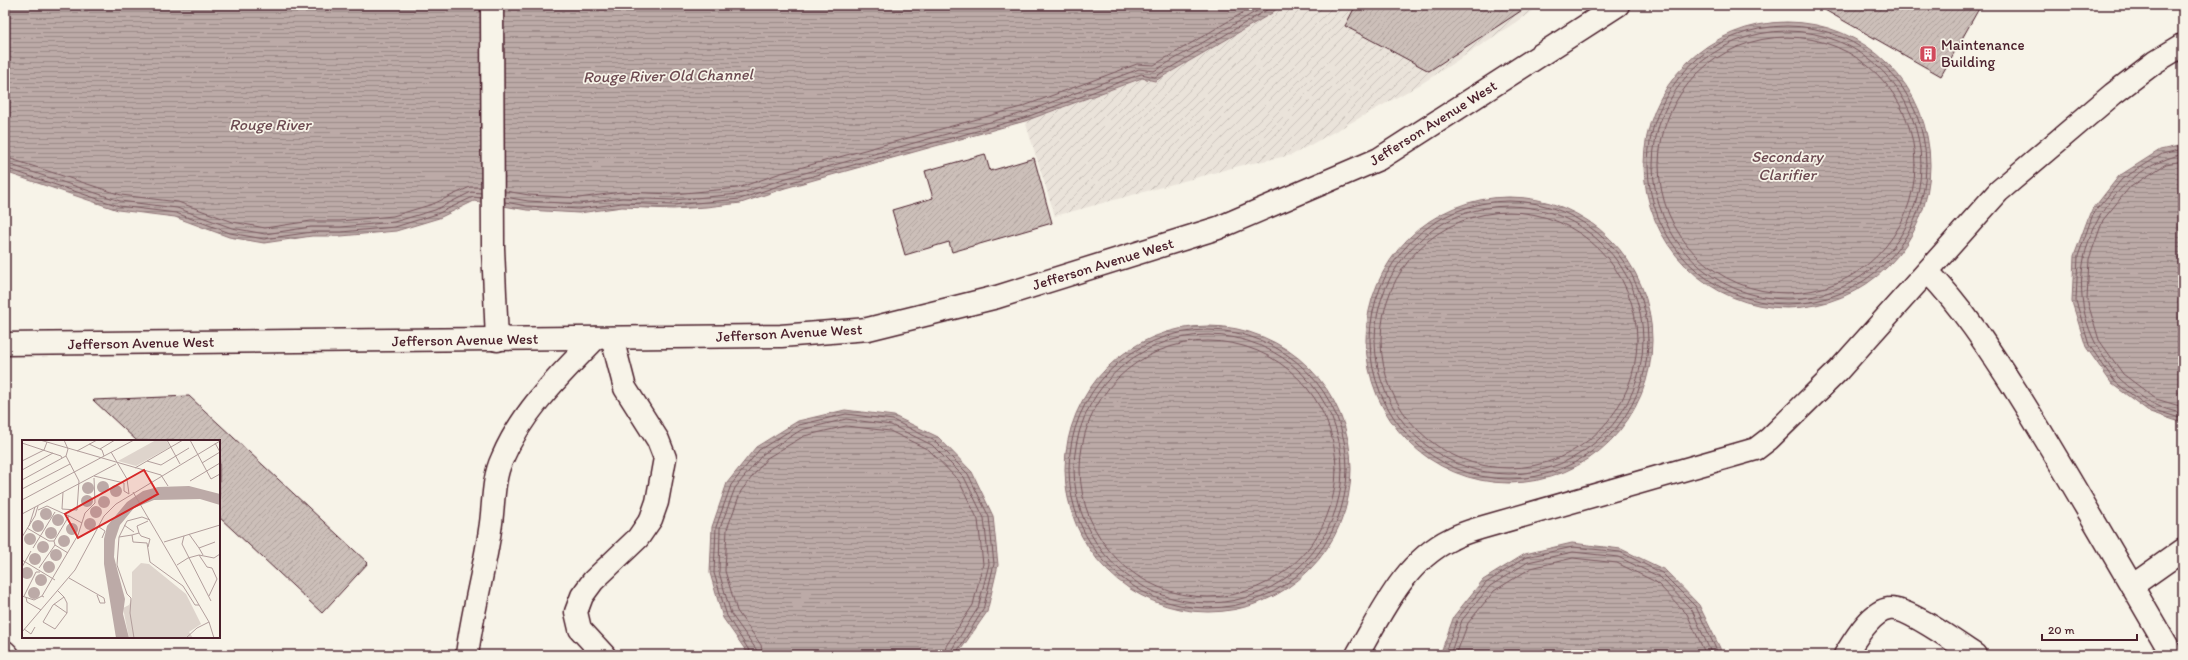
<svg xmlns="http://www.w3.org/2000/svg" width="2188" height="660" viewBox="0 0 2188 660" font-family="Itim,sans-serif">
<style>
.industrial{fill:url(#industrial-furrows)}
.water{fill:url(#water-rules);stroke:#8e7275}
.lines{fill:none;stroke-linecap:round;stroke-linejoin:round}
.shore{stroke:#78575d;stroke-width:1}
.building{fill:url(#building-hatch);stroke:#4a1f2b}
.minor-casing{stroke:#4a1f2b;stroke-width:25}
.major-casing{stroke:#4a1f2b;stroke-width:25}
.minor{stroke:#f7f3e8;stroke-width:22}
.major{stroke:#f7f3e8;stroke-width:22}
.labels{text-anchor:middle;stroke-width:3.5;stroke-linejoin:round;paint-order:stroke}
.poi-label{font-size:15px;fill:#4a1f2b;stroke:#f7f3e8;text-anchor:start}
.street-label{font-size:15px;fill:#4a1f2b;stroke:#f7f3e8}
.water-label{font-size:16px;font-style:italic;fill:#6c4950;stroke:#f7f3e8}
.inset-road{fill:none;stroke:#b29e9c;stroke-width:1}
.view{fill:#d62828;fill-opacity:0.15;stroke:#d62828;stroke-width:2}
.inset-edge{fill:none;stroke:#4a1f2b;stroke-width:2}
</style>
<defs>
<pattern id="industrial-furrows" width="10" height="10" patternUnits="userSpaceOnUse"><rect width="10" height="10" fill="#eae3da"/><path d="M-1 1l2-2M0 10L10 0M9 11l2-2" fill="none" stroke="#cac2bb"/></pattern>
<pattern id="water-rules" width="6" height="5" patternUnits="userSpaceOnUse"><rect width="6" height="5" fill="#bcaaa7"/><path d="M0 2.5h6" fill="none" stroke="#9b8a88"/></pattern>
<pattern id="building-hatch" width="6" height="6" patternUnits="userSpaceOnUse"><rect width="6" height="6" fill="#ccbfb9"/><path d="M-1 1l2-2M0 6l6-6M5 7l2-2" fill="none" stroke="#b1a49f"/></pattern>
</defs>
<rect width="100%" height="100%" fill="#f7f3e8"/>
<filter id="ink" filterUnits="userSpaceOnUse"><feTurbulence type="fractalNoise" baseFrequency=".025" numOctaves="2"/><feDisplacementMap in="SourceGraphic" scale="8" xChannelSelector="R" yChannelSelector="G"/><feConvolveMatrix kernelMatrix="1 2 1 2 8 2 1 2 1" color-interpolation-filters="sRGB"/></filter>
<g filter="url(#ink)">
<polygon class="industrial" points="1281,5 1542,5 1421,84 1292,155 1239,166 1055,216 1025,121 1142,78 1155,81 1272,13"/>
<g class="water">
<polygon points="5,5 1281,5 1272,13 1155,81 1142,78 1025,121 785,188 741,203 706,207 673,209 622,207 579,213 527,210 474,201 439,218 396,231 341,236 312,236 264,243 229,237 175,217 118,210 5,172"/>
<circle cx="1787" cy="165" r="143"/>
<polygon points="2183,145 2183,423 2150,412 2112,384 2086,347 2072,302 2074,256 2090,213 2119,176 2160,150"/>
<circle cx="1509" cy="340" r="143"/>
<circle cx="1208" cy="469" r="143"/>
<polygon points="845,410 894,416 938,437 972,472 993,516 998,565 987,612 957,655 749,655 723,618 710,573 712,527 727,483 756,447 798,421"/>
<polygon points="1572,543 1621,549 1665,570 1699,605 1720,648 1721,655 1440,655 1454,616 1483,580 1525,554"/>
</g>
<g class="lines">
<g class="shore">
<circle cx="1787" cy="165" r="139"/>
<circle cx="1787" cy="165" r="134"/>
<circle cx="1787" cy="165" r="128"/>
<polyline points="2183,149 2162,154 2122,179 2093,214 2078,256 2076,301 2089,345 2115,382 2151,409 2183,419"/>
<path d="M2183,154C2093,175 2052,284 2105,359C2110,365 2114,374 2120,379C2129,387 2143,399 2154,404C2163,409 2174,411 2183,414"/>
<polyline points="5,157 121,195 178,202 233,222 265,228 311,221 340,221 393,216 433,204 470,187 481,187"/>
<polyline points="2183,161 2166,164 2129,188 2103,220 2089,259 2087,300 2099,340 2123,374 2156,399 2183,407"/>
<polyline points="5,163 120,201 177,208 232,228 265,234 311,227 341,227 394,222 435,210 471,192 481,193"/>
<polyline points="5,168 119,206 176,213 230,233 264,239 312,232 341,232 395,227 437,214 473,197 481,198"/>
<polyline points="505,191 529,195 579,198 621,192 673,194 738,188 781,173 1021,107 1137,64 1154,65 1256,5"/>
<polyline points="505,197 528,201 579,204 622,198 673,200 739,194 783,179 1023,113 1139,69 1154,71 1267,5"/>
<circle cx="1509" cy="340" r="139"/>
<polyline points="505,202 527,206 579,209 622,203 673,205 740,199 784,184 1024,118 1141,74 1155,77 1275,5"/>
<circle cx="1509" cy="340" r="134"/>
<circle cx="1509" cy="340" r="128"/>
<circle cx="1208" cy="469" r="139"/>
<circle cx="1208" cy="469" r="134"/>
<circle cx="1208" cy="469" r="128"/>
<polyline points="752,655 727,616 714,573 716,527 731,485 759,450 799,425 846,414 893,420 935,441 968,474 989,517 994,564 983,610 955,655"/>
<polyline points="757,655 756,649 731,614 719,572 720,528 735,488 763,454 801,430 846,419 891,425 932,445 964,477 984,518 989,564 978,608 952,649 950,655"/>
<polyline points="763,655 761,645 737,611 725,571 727,529 741,491 767,458 804,436 846,426 890,431 929,450 959,481 978,520 983,564 973,605 946,646 944,655"/>
<polyline points="1444,655 1458,618 1486,583 1526,557 1573,547 1620,552 1662,573 1696,607 1716,649 1717,655"/>
<polyline points="1450,655 1462,620 1490,586 1528,562 1573,552 1618,557 1660,577 1692,610 1712,655"/>
<polyline points="1456,655 1468,623 1494,591 1531,568 1573,558 1617,563 1656,582 1687,614 1706,655"/>
</g>
</g>
<g class="building">
<polygon points="1356,5 1530,5 1429,71 1345,26"/>
<polygon points="1816,5 1981,5 1941,76"/>
<polygon points="985,154 990,171 1034,158 1052,223 952,252 949,242 905,255 892,210 933,198 925,171"/>
<polygon points="189,396 368,563 322,613 219,517 219,441 137,441 93,400"/>
</g>
<g class="lines">
<defs>
<g id="minor">
<polyline points="492,5 493,248 497,340"/>
<path d="M1928,272C1963,308 1989,349 2016,391C2056,455 2094,521 2132,586L2183,550"/>
<polyline points="2132,586 2172,655"/>
<polyline points="5,652 8,655"/>
<path d="M467,655C472,613 484,572 490,530C494,508 492,480 502,459C522,411 561,374 596,338"/>
<polyline points="604,655 580,629 576,612 582,596 593,581 638,538 651,519 657,502 665,458 658,440 625,388 612,338"/>
<path d="M1357,655C1382,612 1404,562 1451,539C1460,534 1470,531 1480,528L1756,449L1769,439L1838,371L1999,191L2113,94L2155,62L2183,45"/>
<path d="M1845,655C1854,641 1871,611 1889,609C1906,606 1958,644 1975,655"/>
</g>
<polyline id="major" points="5,344 781,336 868,329 997,297 1218,228 1379,159 1618,5"/>
</defs>
<use href="#minor" class="minor-casing"/>
<use href="#major" class="major-casing"/>
<use href="#minor" class="minor"/>
<use href="#major" class="major"/>
</g>
</g>
<defs>
<symbol id="building-square" viewBox="-11 -11 22 22"><rect x="-9" y="-9" width="18" height="18" rx="4" fill="#d1495b" stroke="#f7f3e8"/><path d="M-4-6H4V6H1V3H-1V6H-4ZM-2.5-4.3h1.7v1.8h-1.7ZM.8-4.3h1.7v1.8H.8ZM-2.5-1h1.7V.8h-1.7ZM.8-1h1.7V.8H.8Z" fill="#fff"/></symbol>
</defs>
<g fill-rule="evenodd">
<use href="#building-square" x="1918" y="44" width="20" height="20"/>
</g>
<g class="labels">
<g class="poi-label">
<text x="1941" y="50">Maintenance<tspan x="1941" dy="17">Building</tspan></text>
</g>
<g class="street-label">
<text transform="translate(1433 123) rotate(-32)" y="5">Jefferson Avenue West</text>
<text transform="translate(1103 264) rotate(-17)" y="5">Jefferson Avenue West</text>
<text transform="translate(789 333) rotate(-3)" y="5">Jefferson Avenue West</text>
<text transform="translate(465 340) rotate(-1)" y="5">Jefferson Avenue West</text>
<text transform="translate(141 343) rotate(-1)" y="5">Jefferson Avenue West</text>
</g>
<g class="water-label">
<text transform="translate(668 75) rotate(-1)" y="6">Rouge River Old Channel</text>
<text x="270" y="130">Rouge River</text>
<text x="1787" y="162">Secondary<tspan x="1787" dy="18">Clarifier</tspan></text>
</g>
</g>
<g transform="translate(22 440)">
<rect width="198" height="198" fill="#f7f3e8"/>
<path d="M134,0H144L148,7L114,26L96,21ZM119,123L127,124L164,154L179,184L167,192L171,198H107L101,168L107,165L110,158V132Z" fill="#ded4cc"/>
<path d="M75 47a6 6 0 1 1 12 0a6 6 0 1 1-12 0ZM60 48a6 6 0 1 1 12 0a6 6 0 1 1-12 0ZM88 51a6 6 0 1 1 12 0a6 6 0 1 1-12 0ZM167,46L198,54V65L178,59L132,60L112,68L98,85L93,100L92,117L103,159L101,174L107,198H94L82,124V99L85,86L105,62L121,51L136,47ZM59 61a6 6 0 1 1 12 0a6 6 0 1 1-12 0ZM76 62a6 6 0 1 1 12 0a6 6 0 1 1-12 0ZM68 72a6 6 0 1 1 12 0a6 6 0 1 1-12 0ZM18 74a6 6 0 1 1 12 0a6 6 0 1 1-12 0ZM30 80a6 6 0 1 1 12 0a6 6 0 1 1-12 0ZM62 84a6 6 0 1 1 12 0a6 6 0 1 1-12 0ZM10 86a6 6 0 1 1 12 0a6 6 0 1 1-12 0ZM44 89a6 6 0 1 1 12 0a6 6 0 1 1-12 0ZM23 93a6 6 0 1 1 12 0a6 6 0 1 1-12 0ZM2 99a6 6 0 1 1 12 0a6 6 0 1 1-12 0ZM36 101a6 6 0 1 1 12 0a6 6 0 1 1-12 0ZM15 107a6 6 0 1 1 12 0a6 6 0 1 1-12 0ZM28 115a6 6 0 1 1 12 0a6 6 0 1 1-12 0ZM7 119a6 6 0 1 1 12 0a6 6 0 1 1-12 0ZM21 127a6 6 0 1 1 12 0a6 6 0 1 1-12 0ZM-1 133a6 6 0 1 1 12 0a6 6 0 1 1-12 0ZM13 140a6 6 0 1 1 12 0a6 6 0 1 1-12 0ZM6 153a6 6 0 1 1 12 0a6 6 0 1 1-12 0Z" fill="#bcaaa7"/>
<path class="inset-road" d="M18,0L139,35L146,46M145,0L158,24M168,0L189,39L198,34M0,3L39,16L40,18M67,4L80,10L82,16M78,9L93,0M55,11L75,0M89,12L105,39L107,54M0,21L22,10L25,2M125,21L139,25L167,8M180,23L198,12L193,3M113,28L161,0M0,30L31,13M72,36L102,43V51L107,54M0,40L44,16M168,41L198,23M0,49L48,24M41,52L40,69L55,70L57,41L44,16L46,9L42,0M111,52L187,182L192,198M0,60L112,0M16,70L25,66L47,76M0,74L94,24M102,85L112,92M7,86L13,67M77,87L83,91L80,98M5,88L27,101H32L33,105L46,113M117,93L115,86L126,81M167,94L177,108M110,95L117,93L119,96L128,99L126,107M162,96L160,104L189,161M0,97L13,76L16,66M97,97L105,81L120,77L128,80M32,101L47,76L60,83M142,102L198,85M11,108L33,72M177,115L192,118L198,114M181,115L177,108L193,102M0,120L33,140M155,125L166,118L177,115L185,127L190,128L195,139L187,156M0,127L9,111M17,128L33,105M47,138L82,158L83,163H78L75,155M36,151L42,157L31,165L21,182L33,189L45,173V163L42,157M0,156L12,160L20,156L22,157M2,156L14,132H18M20,156L56,95L63,73L73,63L72,38M4,157L5,162L19,170M32,164L45,173M2,189L9,194L13,187M0,192L53,130L82,76L94,64L198,1M112,198L108,173L109,158L105,154L95,125L97,97L110,95L111,102L125,103L128,122L161,146L173,165H177M164,198L175,188L187,182"/>
<path class="view" d="M122,30L136,54L56,98L43,74Z"/>
<rect width="198" height="198" class="inset-edge"/>
</g>
<rect width="2188" height="660" fill="none" stroke="#f7f3e8" stroke-width="20"/>
<rect x="10" y="10" width="2168" height="640" fill="none" stroke="#4a1f2b" stroke-width="1.5" filter="url(#ink)"/>
<path d="M2042 634v6h95v-6" fill="none" stroke="#4a1f2b" stroke-width="2"/>
<text x="2048" y="634" font-size="12" fill="#4a1f2b" stroke="#f7f3e8" stroke-width="3" paint-order="stroke">20 m</text>
</svg>
